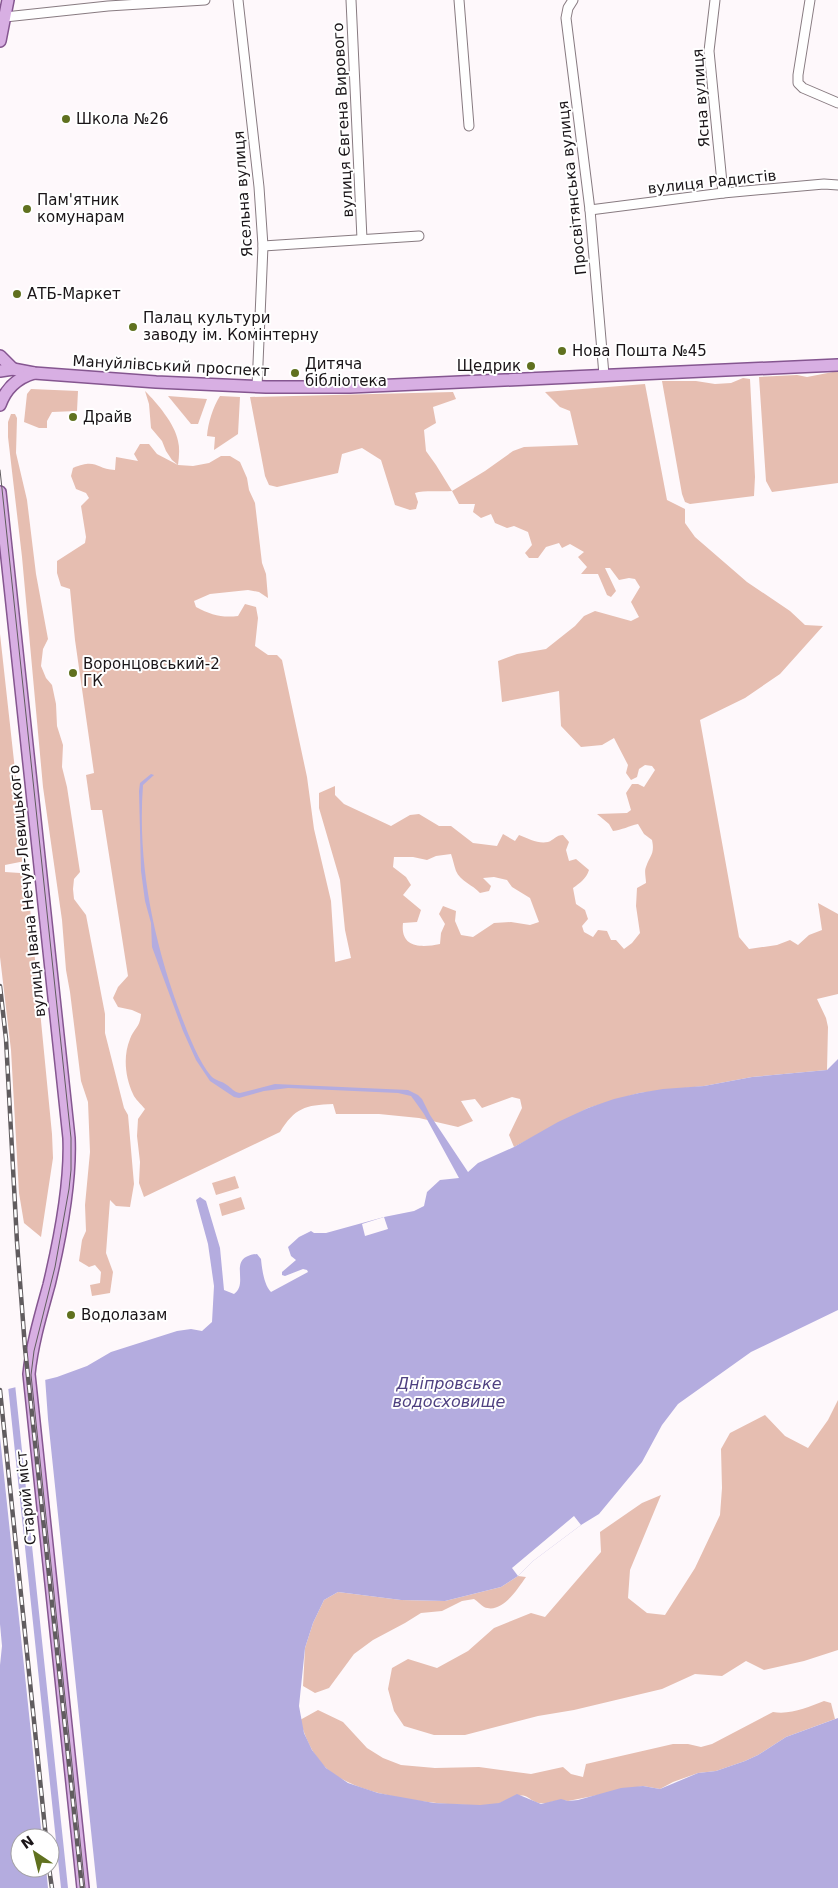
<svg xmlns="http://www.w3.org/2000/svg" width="838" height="1888" viewBox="0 0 838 1888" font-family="'DejaVu Sans',sans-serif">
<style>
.green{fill:#e6beb1;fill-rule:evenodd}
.water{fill:#b4acdf;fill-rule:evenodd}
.pier{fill:#fef8fb}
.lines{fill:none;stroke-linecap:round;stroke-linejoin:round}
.minor-casing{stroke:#887b81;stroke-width:11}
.major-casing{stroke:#855690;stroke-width:14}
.minor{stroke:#fff;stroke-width:9}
.major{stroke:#d8afe3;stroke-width:11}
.tram{stroke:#615c5f;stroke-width:1}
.rail-casing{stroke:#615c5f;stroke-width:4.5}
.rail{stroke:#fff;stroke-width:2.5;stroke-dasharray:8;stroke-linecap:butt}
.poi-dot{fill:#60711f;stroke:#fff;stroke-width:2}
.labels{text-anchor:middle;stroke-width:4;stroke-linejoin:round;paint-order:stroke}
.street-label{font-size:15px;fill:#1a1518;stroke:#fff}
.poi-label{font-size:15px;fill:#1a1518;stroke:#fff;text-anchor:start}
.water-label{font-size:16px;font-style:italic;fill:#4f4181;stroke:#fff}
</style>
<rect width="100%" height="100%" fill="#fef8fb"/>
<g class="green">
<polygon points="838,371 838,483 772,492 766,481 759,377 797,375 807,377"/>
<polygon points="743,378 750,379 755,477 754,496 690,504 685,502 682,494 662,381 696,381 715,384 731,383"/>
<path d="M645,384L667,500L685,509V523L695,537L747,582L790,611L805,625L823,626L780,674L745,698L700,720L739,937L749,949L777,945L790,940L798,945L809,935L822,930L818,903L838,914V994L817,999L826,1018L828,1027L827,1070L752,1077L704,1086L639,1093L588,1108L514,1147L509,1135L522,1108L520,1099L512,1097L482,1108L475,1099L461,1101L473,1121L458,1127L419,1118L379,1114H336L333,1104C305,1105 295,1108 280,1132L144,1197L139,1183L140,1162L137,1136L138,1119L145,1109C141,1104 135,1099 133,1094C125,1077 123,1056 130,1039C134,1028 140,1028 141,1014L132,1010L118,1007L113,998L118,987L128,976L102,810H91L86,775L94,773L75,640L70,589L61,586L57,573V561L85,543L86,537L81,506L89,498L86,493L76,489L71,476L73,468C97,458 95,469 115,470L116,457L138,461L134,454L140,444H149L157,454L178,465L172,460L166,451L162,441L151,428L149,404L145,391C157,403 175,424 178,441C180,449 179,457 178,465L193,466L209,463L221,456H230L240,462L247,478L249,490L255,503L262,563L266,574L268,598L259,592L248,590L210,594L194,601L196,607C211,615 222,618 238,616L245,604L256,607L258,618L255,646L268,655H277L282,660L307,777L314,829L331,901L335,962L351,958L345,930L340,880L319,808V793L335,786V795L344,804L391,826L410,815L419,814L439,826H451L473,843L497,846L503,834L515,841L519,835C529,839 538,844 548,842C554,840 556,835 563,835L569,842L566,850L569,861L576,859L589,870C586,879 580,883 573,888L576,904L585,910L588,919L582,926L584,932L593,937L598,930L607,931L611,940H616L624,949L632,943L640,933L636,906L637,888L646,883C646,878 644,871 646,867C650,855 655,854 652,840L644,834L638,824C629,826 622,830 613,831L609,824L597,814L627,813L631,810L626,793L632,784H638L644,787L655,770L652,766L645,765L639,769L637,777L631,780L626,773L628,765L614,738L602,745L581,747L561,726L559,691L502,702L498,661L517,654L546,649L575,626L584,616L595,611L631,621L639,617L631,602L640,587L635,579L629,578L619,580L610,568H605L616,591L611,597L607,595L598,574H581L587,567L578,557L584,552L570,544L562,548L559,543L546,547L538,558H529L525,553L532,545L528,532L514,526L507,528L495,523L491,514L481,518L473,512L475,504H459L452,491C441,492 424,490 415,493L418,502L416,509L410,510L395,505L381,460L362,448L342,454L338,473L277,487L269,485L265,476L250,397L453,392L456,399L433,407L436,423L424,430L426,451L436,465L452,491L485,471L513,451L524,447L578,445L570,411L560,407L545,392ZM451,854C453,860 454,865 456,871C460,881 473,885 480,893L489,891L491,886L483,878L494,877L507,880L512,887L530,898L539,922L530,925L511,922L494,923L473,937L461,935L455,921L456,911L443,906L439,914L445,924L441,933L440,944C421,948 400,948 403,923L417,922L421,910L403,895L411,885L406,877L393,867L394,857H413L427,860L436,856Z"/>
<polygon points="31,389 78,391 77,411 52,412 47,421 47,428 39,428 24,422 27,394"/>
<polygon points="168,396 207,399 198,424 191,424"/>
<path d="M220,396L240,397L238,434L214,450L215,437L207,436C208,423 213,407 220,396Z"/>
<polygon points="11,414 15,414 17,418 16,453 27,500 36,574 48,639 43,649 41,666 46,678 52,685 56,704 57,726 63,745 62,767 67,787 80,872 74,879 73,889 74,899 86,915 105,1014 105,1033 124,1108 128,1115 134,1184 130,1207 116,1206 110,1200 106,1253 113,1272 110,1293 92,1296 90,1285 100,1283 101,1272 95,1265 89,1267 79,1261 82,1240 86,1231 85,1205 90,1152 88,1102 81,1081 70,992 66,970 62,920 43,787 22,557 8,437 8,422"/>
<polygon points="0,634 25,861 5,865 5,872 20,873 27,877 52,1134 53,1158 41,1237 24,1223 19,1193 11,1050 0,957"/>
<polygon points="235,1176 239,1188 216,1195 212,1183"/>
<polygon points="241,1197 245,1209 222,1216 219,1204"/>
<polygon points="838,1400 838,1650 804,1661 764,1670 746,1661 722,1676 695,1674 662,1689 574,1710 538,1716 465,1735 434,1735 404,1726 394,1711 388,1689 392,1668 408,1659 437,1668 468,1651 494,1628 531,1613 545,1617 601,1552 600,1532 642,1503 661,1495 630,1570 628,1598 647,1613 665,1615 695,1568 720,1515 722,1488 721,1449 730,1433 765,1415 785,1436 808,1448 828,1420"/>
<path d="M518,1576L526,1577C518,1588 502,1615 484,1607C481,1605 477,1601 474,1599L462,1601L442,1611L421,1613L405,1623L373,1640L354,1654L329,1688L315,1693L303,1686L305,1648L313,1623L324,1600L338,1592L401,1600L445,1601L501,1587Z"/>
<path d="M824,1701L831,1703L835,1719L786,1737L758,1755L745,1761L716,1771L698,1773L673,1782L660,1789L643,1786L568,1801C556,1798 549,1805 539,1803C533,1802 530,1798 525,1796C516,1794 508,1800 500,1803C495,1805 487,1805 482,1805C440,1806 355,1797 325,1767C312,1754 305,1737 300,1720L318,1710L343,1722L367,1748L383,1758L401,1765L435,1768L479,1767L531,1774L563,1767L571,1774L583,1777L586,1764L673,1744H688L701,1747L712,1744L773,1712C791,1715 808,1707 824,1701Z"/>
</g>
<path class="water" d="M151,774L154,775L143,785C137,864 154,944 182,1018C189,1036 199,1062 211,1076C216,1081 222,1081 227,1085C232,1088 233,1092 240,1093L275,1084L408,1090L418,1095L422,1099L430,1115L468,1172L478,1163L514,1147L558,1122L588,1108L614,1099L639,1093L663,1089L704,1086L752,1077L827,1070L838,1059V1310L751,1352L678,1404L662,1425L642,1462L599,1514L581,1525L533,1561L518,1576L501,1587L445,1601L401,1600L338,1592L324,1600L313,1623L305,1648L299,1706L304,1733L312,1750L326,1768L348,1783L378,1793L434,1803L480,1805L499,1803L517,1794L541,1804L561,1799L568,1801L578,1800L621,1788L643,1786L660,1789L698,1773L716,1771L745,1761L758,1755L786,1737L838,1718V1888H0V1665L2,1646L0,1624V1391L57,1377L87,1366L111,1352L177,1331L191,1329L202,1331L212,1322L214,1286L208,1244L196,1200L200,1197L206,1201L220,1248L224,1290L234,1294C250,1283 226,1257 257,1254L261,1259C262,1269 264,1285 271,1292L308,1272L307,1270L303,1269L285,1276L282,1275V1272L296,1260L291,1256L288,1247L299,1237L311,1231L314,1233H326L384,1217L414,1211L424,1206L427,1192L440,1180L459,1178L424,1114L414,1100L411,1096L398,1093L288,1088L264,1091L239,1098L234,1097L210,1081L196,1060L183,1031L152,947L151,923L145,901L141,871L139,791L140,783ZM20,1838H50V1868H20Z"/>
<g class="pier">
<polygon points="384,1217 388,1229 365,1236 362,1224"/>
<polygon points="45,1377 48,1419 97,1888 68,1888 15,1384"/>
<polygon points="8,1386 61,1888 48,1888 46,1868 50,1868 50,1838 42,1838 0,1437 0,1388"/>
<polygon points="574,1516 581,1525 533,1561 518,1576 512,1568"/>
</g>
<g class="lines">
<defs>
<g id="minor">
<polyline points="238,0 259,187 263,246 257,387"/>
<polyline points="351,0 362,239"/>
<polyline points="459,0 469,126"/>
<polyline points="573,0 568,8 566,18 590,210 604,375"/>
<polyline points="715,0 709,51 723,193"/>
<polyline points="810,0 798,75 798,83 803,88 838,103"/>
<polyline points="5,17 108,6 205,0"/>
<polyline points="590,210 723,193 824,184 838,185"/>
<polyline points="263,246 419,236"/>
</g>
<g id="major">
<polyline points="0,41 8,0"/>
<polyline points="0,356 13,369"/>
<polyline points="0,371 13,369 34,373 156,382 266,387 350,387 838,365"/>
<path d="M0,405C6,388 17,378 34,373"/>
<path d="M0,492L69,1138C71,1184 60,1239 49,1285C41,1314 32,1344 29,1374L83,1888"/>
</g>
</defs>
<use href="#minor" class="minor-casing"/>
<use href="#major" class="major-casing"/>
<use href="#minor" class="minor"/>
<use href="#major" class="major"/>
<polyline class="tram" points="0,470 71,1138 71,1170 69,1189 55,1267 34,1351 31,1375 85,1888"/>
<defs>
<g id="rail">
<polyline points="0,986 6,1039 17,1242 25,1348 82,1888"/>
<polyline points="0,1390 46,1838"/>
<polyline points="49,1868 52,1888"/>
</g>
</defs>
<use href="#rail" class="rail-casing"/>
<use href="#rail" class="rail"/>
</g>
<g class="poi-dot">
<circle cx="66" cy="119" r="5"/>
<circle cx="27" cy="209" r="5"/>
<circle cx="17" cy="294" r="5"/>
<circle cx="133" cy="327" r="5"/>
<circle cx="562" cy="351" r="5"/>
<circle cx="531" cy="366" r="5"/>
<circle cx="295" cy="373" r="5"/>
<circle cx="73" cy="417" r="5"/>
<circle cx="73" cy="673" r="5"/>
<circle cx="71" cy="1315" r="5"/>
</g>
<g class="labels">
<g class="street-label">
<text transform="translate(701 98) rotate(-94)" y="5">Ясна вулиця</text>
<text transform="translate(343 120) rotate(-93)" y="5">вулиця Євгена Вирового</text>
<text transform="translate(712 182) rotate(-6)" y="5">вулиця Радистів</text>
<text transform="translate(572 188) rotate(-96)" y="5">Просвітянська вулиця</text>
<text transform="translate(243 194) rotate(-94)" y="5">Ясельна вулиця</text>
<text transform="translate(171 366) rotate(3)" y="5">Мануйлівський проспект</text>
<text transform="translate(27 891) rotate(-96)" y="5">вулиця Івана Нечуя-Левицького</text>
<text transform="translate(26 1498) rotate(-96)" y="5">Старий міст</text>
</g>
<g class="poi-label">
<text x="76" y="124">Школа №26</text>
<text x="37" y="205">Пам'ятник<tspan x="37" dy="17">комунарам</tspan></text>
<text x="27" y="299">АТБ-Маркет</text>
<text x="143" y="323">Палац культури<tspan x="143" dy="17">заводу ім. Комінтерну</tspan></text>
<text x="572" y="356">Нова Пошта №45</text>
<text x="305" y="369">Дитяча<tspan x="305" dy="17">бібліотека</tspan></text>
<text x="521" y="371" text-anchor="end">Щедрик</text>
<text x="83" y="422">Драйв</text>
<text x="83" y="669">Воронцовський-2<tspan x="83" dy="17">ГК</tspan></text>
<text x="81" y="1320">Водолазам</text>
</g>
<g class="water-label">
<text x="449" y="1389">Дніпровське<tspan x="449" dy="18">водосховище</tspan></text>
</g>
</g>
<g transform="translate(35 1853) rotate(325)"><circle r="24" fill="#ffffff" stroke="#a3a1a3"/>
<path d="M0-4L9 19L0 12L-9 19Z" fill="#60711f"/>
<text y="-8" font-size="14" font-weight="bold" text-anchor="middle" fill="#1a1518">N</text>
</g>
</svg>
